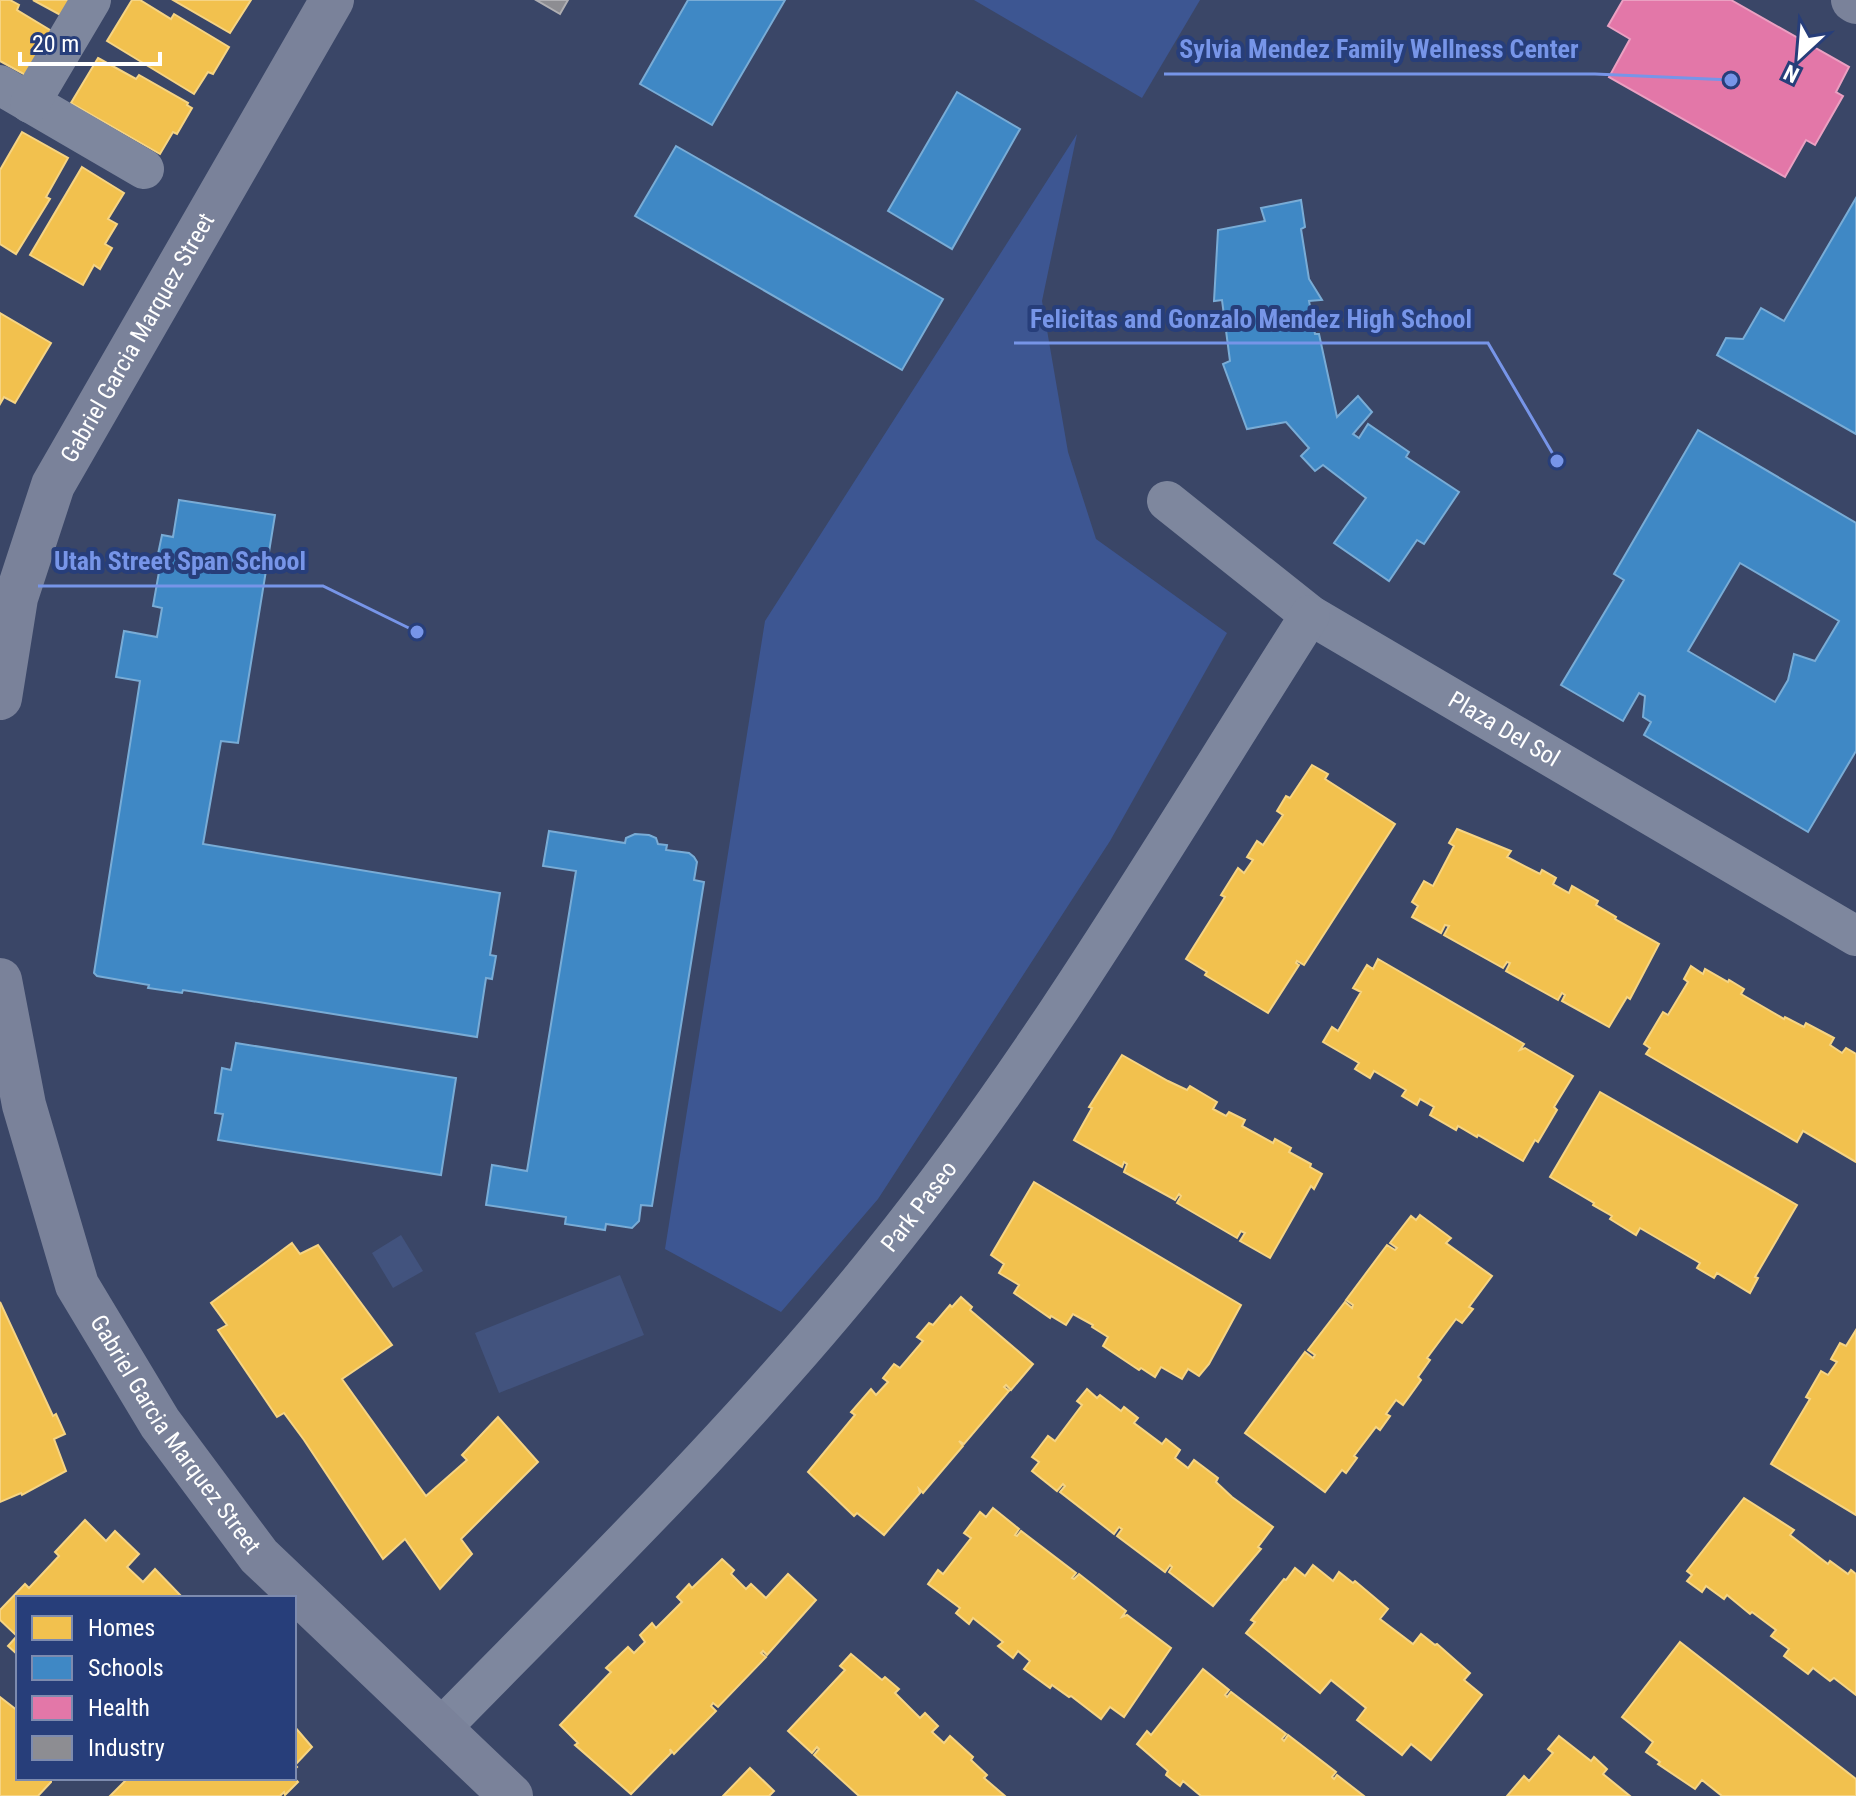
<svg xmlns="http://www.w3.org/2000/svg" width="1856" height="1796" viewBox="0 0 1856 1796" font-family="'Roboto Condensed',sans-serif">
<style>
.green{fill:#3d5692}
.water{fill:#42537e}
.homes{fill:#f2c14e;stroke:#f6d483;stroke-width:2}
.schools{fill:#3f88c5;stroke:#79acd6;stroke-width:2;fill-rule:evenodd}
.health{fill:#e377a8;stroke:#eba0c2;stroke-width:2}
.industry{fill:#8d8d92;stroke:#afafb3;stroke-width:2}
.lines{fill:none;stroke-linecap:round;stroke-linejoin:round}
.street{stroke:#7e879e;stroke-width:40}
.secondary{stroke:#7a829a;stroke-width:44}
.labels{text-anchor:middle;stroke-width:8;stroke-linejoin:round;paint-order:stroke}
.street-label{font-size:24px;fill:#fff;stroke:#273e7a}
.leader{fill:none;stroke:#7795e8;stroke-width:3}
.callout-dot{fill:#7795e8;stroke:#273e7a;stroke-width:3}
.callout-label{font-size:26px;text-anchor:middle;font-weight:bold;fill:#7795e8;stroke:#273e7a;stroke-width:8;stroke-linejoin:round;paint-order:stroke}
</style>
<rect width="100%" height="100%" fill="#3a4667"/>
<g class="green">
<polygon points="974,0 1200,0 1142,98"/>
<polygon points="1077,134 1042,301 1068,452 1096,539 1227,633 1110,841 878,1199 781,1312 665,1249 765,621"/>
</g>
<g class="water">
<polygon points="401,1235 423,1271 393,1288 372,1253"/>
<polygon points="620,1275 644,1335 499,1393 475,1333"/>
</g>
<g class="homes">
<polygon points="0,0 10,0 19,5 17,10 55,33 29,77 0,61"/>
<polygon points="33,0 74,0 64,17"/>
<polygon points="132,0 140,0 171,19 174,14 229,47 213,74 208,72 194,94 107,41"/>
<polygon points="173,0 251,0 230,33"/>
<polygon points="98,58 136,79 139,75 188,103 187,105 192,108 177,134 173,132 160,154 71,103"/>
<polygon points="22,132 68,158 46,197 50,199 16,254 0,244 0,170"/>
<polygon points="82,167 124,193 108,219 117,224 105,244 112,248 100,269 94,265 83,285 30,255"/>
<polygon points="0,313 51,343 15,403 4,397 0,404"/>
<polygon points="1312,765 1328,774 1325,779 1395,824 1304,965 1297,961 1296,963 1299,965 1268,1013 1205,975 1207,972 1186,959 1225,897 1221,895 1238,868 1244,873 1253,860 1247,857 1257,841 1263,845 1283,815 1277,811 1286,796 1290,798"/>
<polygon points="1457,829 1511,851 1507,857 1540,874 1542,870 1556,878 1553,884 1569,893 1572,886 1598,901 1596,905 1616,917 1615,919 1659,944 1630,999 1627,997 1609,1027 1562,1001 1565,995 1562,993 1558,1000 1506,971 1510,963 1507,962 1503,968 1444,935 1449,926 1445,925 1441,933 1412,917 1418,906 1412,902 1424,881 1433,886 1454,846 1449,843"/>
<polygon points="1378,959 1524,1044 1520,1050 1525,1048 1573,1076 1554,1107 1557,1110 1538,1142 1535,1140 1523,1161 1478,1135 1477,1137 1458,1126 1456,1130 1430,1115 1434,1107 1420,1099 1417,1105 1402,1096 1406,1090 1374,1071 1370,1078 1355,1069 1359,1063 1323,1042 1332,1027 1338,1031 1361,992 1353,988 1367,965 1373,969"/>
<polygon points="1691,966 1703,974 1705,969 1728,982 1729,980 1744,989 1741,994 1784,1019 1785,1017 1804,1027 1806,1023 1834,1038 1830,1045 1842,1053 1846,1048 1856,1054 1856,1162 1803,1131 1797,1142 1646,1054 1650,1048 1644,1044 1663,1012 1668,1015 1688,982 1684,979"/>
<polygon points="1122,1055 1168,1081 1187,1090 1190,1086 1217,1102 1213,1109 1226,1116 1229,1112 1245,1120 1242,1126 1273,1143 1275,1139 1291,1148 1289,1152 1311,1164 1310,1167 1322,1174 1314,1189 1311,1186 1270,1258 1240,1241 1245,1233 1241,1231 1237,1238 1177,1203 1181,1196 1179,1194 1175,1200 1124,1172 1127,1164 1124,1162 1122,1167 1074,1140 1092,1108 1089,1107"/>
<polygon points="1600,1092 1797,1205 1755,1277 1758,1278 1750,1293 1717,1273 1714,1278 1697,1268 1700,1263 1640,1228 1636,1235 1610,1219 1612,1216 1593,1205 1594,1203 1550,1177"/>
<polygon points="1034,1182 1241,1305 1209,1364 1199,1376 1188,1369 1182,1379 1161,1367 1155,1377 1141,1368 1139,1370 1103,1346 1108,1337 1092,1327 1093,1325 1073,1314 1066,1325 1051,1316 1050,1318 1014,1293 1019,1285 999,1273 1004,1264 991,1255"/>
<polygon points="1420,1215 1451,1238 1446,1243 1492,1276 1469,1307 1473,1309 1462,1323 1456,1319 1427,1358 1430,1360 1418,1377 1421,1380 1403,1405 1396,1400 1386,1414 1390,1416 1380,1430 1376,1427 1354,1456 1357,1458 1346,1473 1342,1470 1325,1492 1245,1433 1305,1352 1313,1358 1315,1355 1308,1350 1345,1302 1352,1308 1353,1305 1346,1300 1387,1245 1395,1250 1397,1248 1390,1243 1411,1216 1416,1220"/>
<polygon points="292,1243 300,1254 318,1245 392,1345 342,1379 426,1496 467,1460 462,1455 498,1417 538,1462 461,1539 472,1554 440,1589 405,1539 383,1559 304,1440 284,1413 277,1417 218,1330 227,1325 211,1303"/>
<polygon points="961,1297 972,1307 970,1310 1033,1364 1011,1390 1006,1385 1004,1387 1009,1391 964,1444 959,1441 963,1446 923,1493 919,1489 920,1493 884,1535 857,1513 854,1516 808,1472 855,1415 851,1412 871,1389 876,1395 888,1382 883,1378 894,1364 900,1368 923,1341 917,1337 929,1323 933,1325 950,1305 952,1307"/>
<polygon points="0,1302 53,1416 56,1414 65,1434 54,1439 66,1471 22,1495 21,1493 0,1502"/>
<polygon points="1856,1330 1856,1515 1771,1464 1810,1399 1806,1397 1821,1371 1828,1375 1837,1362 1831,1359 1840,1343 1846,1346"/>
<polygon points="1087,1389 1097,1398 1100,1395 1121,1411 1124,1407 1138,1418 1134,1423 1162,1444 1166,1439 1180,1450 1175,1458 1188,1468 1194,1460 1218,1478 1216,1482 1232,1497 1273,1527 1258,1547 1261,1549 1213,1606 1169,1572 1172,1567 1170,1565 1165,1572 1117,1536 1122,1529 1119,1527 1114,1534 1060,1492 1065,1486 1063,1484 1057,1491 1032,1471 1039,1462 1032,1457 1048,1436 1055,1441 1082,1405 1077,1401"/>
<polygon points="1744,1498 1794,1530 1790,1535 1828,1564 1830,1561 1848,1574 1851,1570 1856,1574 1856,1695 1834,1678 1830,1681 1813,1668 1808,1674 1784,1656 1789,1649 1771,1636 1776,1630 1752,1612 1750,1614 1727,1595 1724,1599 1706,1586 1702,1592 1687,1581 1692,1575 1687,1571"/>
<polygon points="993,1508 1019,1529 1015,1535 1017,1536 1021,1531 1076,1573 1072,1578 1074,1579 1079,1574 1126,1611 1122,1617 1127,1615 1171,1648 1124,1717 1110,1707 1101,1719 1071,1696 1069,1697 1052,1685 1050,1688 1024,1669 1030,1661 1018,1651 1013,1658 998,1646 1003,1642 973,1618 969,1624 956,1613 960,1608 928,1584 938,1570 943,1574 971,1538 964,1533 980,1512 986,1517"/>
<polygon points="85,1520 106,1541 115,1531 139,1554 127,1567 143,1582 155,1569 183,1598 18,1598 18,1655 8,1646 17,1636 0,1620 0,1610 25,1584 29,1588 59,1556 55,1552"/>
<polygon points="722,1559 734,1570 731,1574 746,1589 751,1584 766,1598 788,1574 816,1600 767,1655 763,1651 761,1653 766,1657 718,1707 713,1703 711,1706 716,1711 674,1754 670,1749 671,1753 631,1794 575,1745 578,1743 560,1725 611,1672 606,1668 628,1647 634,1653 645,1642 640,1635 652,1623 656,1628 682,1602 677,1597 689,1584 692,1588"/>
<polygon points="1313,1565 1333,1581 1339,1572 1353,1583 1355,1581 1388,1609 1380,1619 1413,1644 1421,1634 1435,1645 1437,1644 1470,1673 1464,1680 1482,1695 1431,1760 1411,1744 1402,1755 1357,1720 1366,1708 1331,1680 1320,1693 1246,1633 1255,1622 1251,1620 1284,1579 1286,1580 1295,1568 1305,1576"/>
<polygon points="1680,1642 1856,1779 1856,1796 1722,1796 1702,1780 1695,1789 1658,1764 1660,1762 1646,1752 1653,1742 1622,1717"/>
<polygon points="851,1654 882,1680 885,1677 899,1689 895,1693 920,1718 925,1713 938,1726 932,1732 944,1743 950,1736 973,1757 971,1760 987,1775 984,1778 1005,1796 859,1796 814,1755 819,1749 817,1747 812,1753 788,1731 845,1670 840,1666"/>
<polygon points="1203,1669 1229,1690 1225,1695 1227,1697 1231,1692 1286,1734 1282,1739 1284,1741 1288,1735 1336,1772 1332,1777 1334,1779 1337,1775 1364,1796 1201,1796 1183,1781 1180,1786 1166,1775 1168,1771 1137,1744 1147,1731 1151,1735"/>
<polygon points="0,1697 18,1711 18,1778 51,1778 51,1782 38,1796 0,1796"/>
<polygon points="294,1726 312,1747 295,1765 297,1767 294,1770"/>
<polygon points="1559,1736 1591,1761 1594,1757 1607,1769 1603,1774 1630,1796 1507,1796 1524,1776 1529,1781 1553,1753 1548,1749"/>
<polygon points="750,1768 774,1791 769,1796 723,1796"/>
<polygon points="128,1778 294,1778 298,1782 285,1795 284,1792 280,1796 110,1796"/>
</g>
<g class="schools">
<polygon points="688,0 785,0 712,125 640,84"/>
<polygon points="957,92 1020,129 952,249 888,211"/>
<polygon points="676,146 943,299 902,370 635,216"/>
<polygon points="1856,198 1856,434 1717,355 1726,338 1743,339 1761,308 1784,321"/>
<polygon points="1301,200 1305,227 1301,229 1309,279 1322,300 1309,301 1315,334 1319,334 1337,417 1358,396 1372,412 1353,434 1359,438 1368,424 1409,452 1406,457 1459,492 1424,544 1417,540 1389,581 1334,543 1366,498 1323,465 1315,471 1301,456 1309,448 1286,422 1247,429 1223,364 1230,361 1222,300 1214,301 1218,230 1265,221 1261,208"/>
<path d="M1698,430L1856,523V751L1808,832L1644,735L1651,722L1643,717L1645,696L1639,693L1623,721L1561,685L1624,580L1614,574ZM1740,563L1839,621L1815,661L1794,654L1788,680L1775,702L1688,651Z"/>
<polygon points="179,500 275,515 238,743 221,741 203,844 500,893 490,955 496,956 492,979 486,978 477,1037 183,990 182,993 148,988 149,985 97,976 94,973 140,681 116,677 124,631 157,637 162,608 153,606 162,555 158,554 162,535 173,537"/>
<polygon points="549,831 625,843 626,838 635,834 649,835 656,838 658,844 667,845 666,850 689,853 694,857 697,862 694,880 704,882 652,1206 641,1205 639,1221 632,1228 606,1224 605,1230 565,1224 566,1217 486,1205 492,1165 527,1171 576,871 543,866"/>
<polygon points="236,1043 456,1078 441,1175 218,1140 223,1114 215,1113 222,1068 231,1070"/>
</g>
<polygon class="health" points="1623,0 1731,0 1849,67 1836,92 1843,96 1815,145 1806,140 1785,177 1609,77 1630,39 1608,26"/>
<polygon class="industry" points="536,0 568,0 560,14"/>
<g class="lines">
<g class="street">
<polyline points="0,85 144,169"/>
<polyline points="30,103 91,0"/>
<path id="s1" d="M1167,501L1310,615L1856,936"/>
<path id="s2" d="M441,1728C592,1574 747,1423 882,1254C1043,1054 1172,831 1310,615"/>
</g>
<g class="secondary">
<polyline points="1853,0 1856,2"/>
<path id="s3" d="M0,698L16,598L53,485L332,0"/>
<path id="s4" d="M0,980L24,1105L77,1285L160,1423L259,1556L511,1796"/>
</g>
</g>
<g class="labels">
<g class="street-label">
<text dy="8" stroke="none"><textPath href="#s3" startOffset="390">Gabriel Garcia Marquez Street</textPath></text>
<text dy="8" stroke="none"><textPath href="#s1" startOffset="408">Plaza Del Sol</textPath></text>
<text dy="8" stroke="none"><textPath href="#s2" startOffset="708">Park Paseo</textPath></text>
<text dy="8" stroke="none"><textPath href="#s4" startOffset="494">Gabriel Garcia Marquez Street</textPath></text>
</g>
</g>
<path class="leader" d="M1731 80L1595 74H1164M1557 461L1488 343H1014M417 632L323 586H38"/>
<g class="callout-dot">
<circle cx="1731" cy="80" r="8"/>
<circle cx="1557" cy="461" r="8"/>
<circle cx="417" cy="632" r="8"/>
</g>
<g class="callout-label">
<text x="1379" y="58">Sylvia Mendez Family Wellness Center</text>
<text x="1251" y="328">Felicitas and Gonzalo Mendez High School</text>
<text x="180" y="570">Utah Street Span School</text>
</g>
<rect x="16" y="1596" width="280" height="184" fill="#273e7a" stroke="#7d8baf" stroke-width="2"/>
<rect x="32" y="1616" width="40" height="24" fill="#f2c14e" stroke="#7d8baf" stroke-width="2"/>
<text x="88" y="1636" font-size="24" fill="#ffffff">Homes</text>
<rect x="32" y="1656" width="40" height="24" fill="#3f88c5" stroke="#7d8baf" stroke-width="2"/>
<text x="88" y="1676" font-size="24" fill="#ffffff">Schools</text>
<rect x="32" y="1696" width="40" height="24" fill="#e377a8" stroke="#7d8baf" stroke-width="2"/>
<text x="88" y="1716" font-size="24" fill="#ffffff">Health</text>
<rect x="32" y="1736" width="40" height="24" fill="#8d8d92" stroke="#7d8baf" stroke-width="2"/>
<text x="88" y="1756" font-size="24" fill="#ffffff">Industry</text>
<g transform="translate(1800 56) rotate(206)" stroke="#273e7a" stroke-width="6" paint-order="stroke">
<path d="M0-6L14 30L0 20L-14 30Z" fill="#ffffff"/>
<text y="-12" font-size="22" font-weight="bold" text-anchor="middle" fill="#ffffff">N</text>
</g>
<path d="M20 52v12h140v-12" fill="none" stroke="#ffffff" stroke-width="4"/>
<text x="32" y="52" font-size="24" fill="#ffffff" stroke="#273e7a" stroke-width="6" paint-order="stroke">20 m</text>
</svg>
